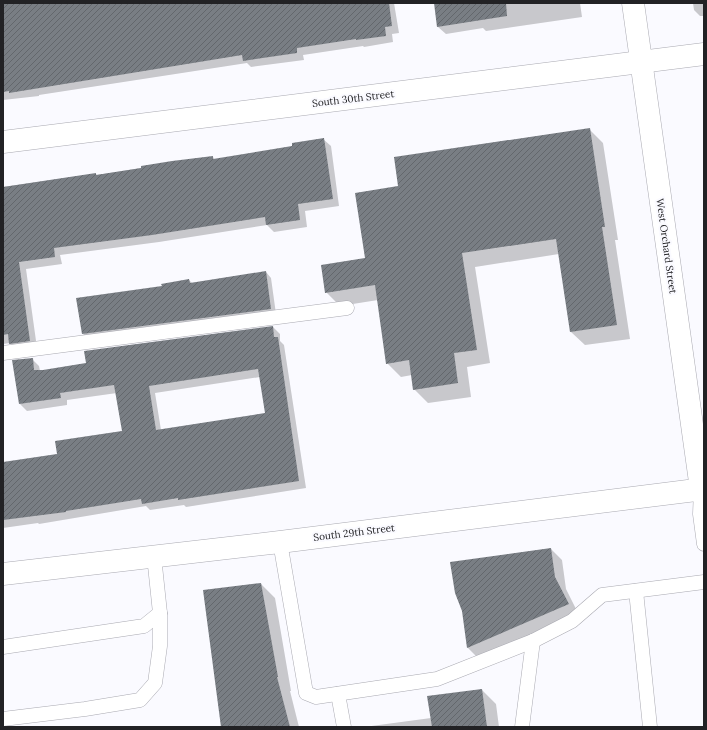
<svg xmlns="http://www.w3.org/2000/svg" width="707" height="730" viewBox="0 0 707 730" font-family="Lora,serif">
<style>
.shadow{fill:#0003;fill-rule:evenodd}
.building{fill:url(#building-hatch);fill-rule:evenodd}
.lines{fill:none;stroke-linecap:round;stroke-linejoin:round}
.lane-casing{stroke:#a9a9b1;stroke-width:15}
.street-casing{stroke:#a9a9b1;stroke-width:23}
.lane{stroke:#fff;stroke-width:14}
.street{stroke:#fff;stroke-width:22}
.labels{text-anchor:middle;stroke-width:4;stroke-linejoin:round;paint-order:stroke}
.street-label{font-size:10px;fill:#222225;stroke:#fafaff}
</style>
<defs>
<pattern id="building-hatch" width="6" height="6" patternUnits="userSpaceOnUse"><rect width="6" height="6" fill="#797e84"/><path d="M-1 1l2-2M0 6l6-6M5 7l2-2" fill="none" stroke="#63676c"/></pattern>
</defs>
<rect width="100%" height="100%" fill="#fafaff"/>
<g class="shadow">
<polygon points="34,3 394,3 399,33 392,34 393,42 364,47 363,46 303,55 304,60 251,67 247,63 39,95 39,96 3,100 3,29"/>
<polygon points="435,3 580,3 582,17 486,31 483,28 446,34 438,27"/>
<polygon points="693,3 704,3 704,16 700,16 694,10"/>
<polygon points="589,129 603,143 618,240 615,240 630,339 585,345 571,332 559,254 475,267 490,363 467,367 471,397 428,403 414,389 412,375 401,377 387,363 378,300 340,306 326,292 366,259 399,187"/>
<polygon points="323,139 331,146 339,206 305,211 307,227 274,232 267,225 159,242 60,255 62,264 26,269 37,348 17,350 10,343 3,344 3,187 96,174 97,175 213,157 215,160 293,147"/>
<polygon points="266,272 271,278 276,314 88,339 83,334 163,287 189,280 192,283"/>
<path d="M273,327L280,334V341L284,345L306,488L186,507L184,505L150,510L146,506L39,524L38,523L3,528V463L58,455L124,432L117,393L67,400V405L27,411L20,404L32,359L39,366L40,371L87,364ZM260,377L266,414L161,430L155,393Z"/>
<polygon points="551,549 562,560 566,589 579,615 479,659 468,648 463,610"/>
<polygon points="261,584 275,598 291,691 290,691 299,727 222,727"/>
<polygon points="482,690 496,704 499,727 364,727 431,718"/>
</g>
<g class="building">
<polygon points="3,3 389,3 392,26 385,27 386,36 356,40 356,39 297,48 297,53 243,61 242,55 9,93 9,91 3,92"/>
<polygon points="434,3 506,3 507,16 437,27"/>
<polygon points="590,128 605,227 602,227 617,325 570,332 556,239 462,253 477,350 454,353 458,383 413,390 409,360 386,364 375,285 325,293 321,265 365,258 355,193 398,186 394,157"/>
<polygon points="324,138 333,199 298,204 300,220 266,225 265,217 152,235 54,248 55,257 19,262 30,341 9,344 8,334 3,335 3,187 96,173 96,175 141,168 141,166 172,161 213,156 213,159 292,146 292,143"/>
<polygon points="266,271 271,309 82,334 76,298 162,286 161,284 189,279 190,283"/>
<path d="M273,326L274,337H278L299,481L178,500V498L142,504L141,499L66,511V512L3,520V462L57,454L55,441L122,431L114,385L60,393L61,398L19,404L12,360L33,358L34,370H43L86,363L84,351ZM258,369L265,413L156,430L149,386Z"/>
<polygon points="551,548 555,577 569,604 467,648 462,611 455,593 450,562"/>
<polygon points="261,583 278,677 277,677 290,727 221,727 203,590"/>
<polygon points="482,689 487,727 432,727 427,696"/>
</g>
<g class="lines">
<defs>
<g id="lane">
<polyline points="3,353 347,308"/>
<polyline points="701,489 700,514 704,544"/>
<polyline points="280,542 306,693 316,697 437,679 533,641 572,621 602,595 704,582"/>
<polyline points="636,591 650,727"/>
<polyline points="3,647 144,626 160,613"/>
<polyline points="338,694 344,727"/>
<polyline points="3,719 85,709 140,700 155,683 160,646 160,613 154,556"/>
<polyline points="522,727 533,641"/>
</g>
<g id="street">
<polyline points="633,3 701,489"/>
<polyline points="3,142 704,54"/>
<polyline points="3,574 280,542 704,489"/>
</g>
</defs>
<use href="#lane" class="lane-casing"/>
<use href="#street" class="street-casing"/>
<use href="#lane" class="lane"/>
<use href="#street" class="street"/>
</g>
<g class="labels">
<g class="street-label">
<text transform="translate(353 98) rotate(-7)" y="4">South 30th Street</text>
<text transform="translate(667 246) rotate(82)" y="4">West Orchard Street</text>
<text transform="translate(354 532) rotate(-7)" y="4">South 29th Street</text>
</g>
</g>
<rect width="707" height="730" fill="none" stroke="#222225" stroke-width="8"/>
</svg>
